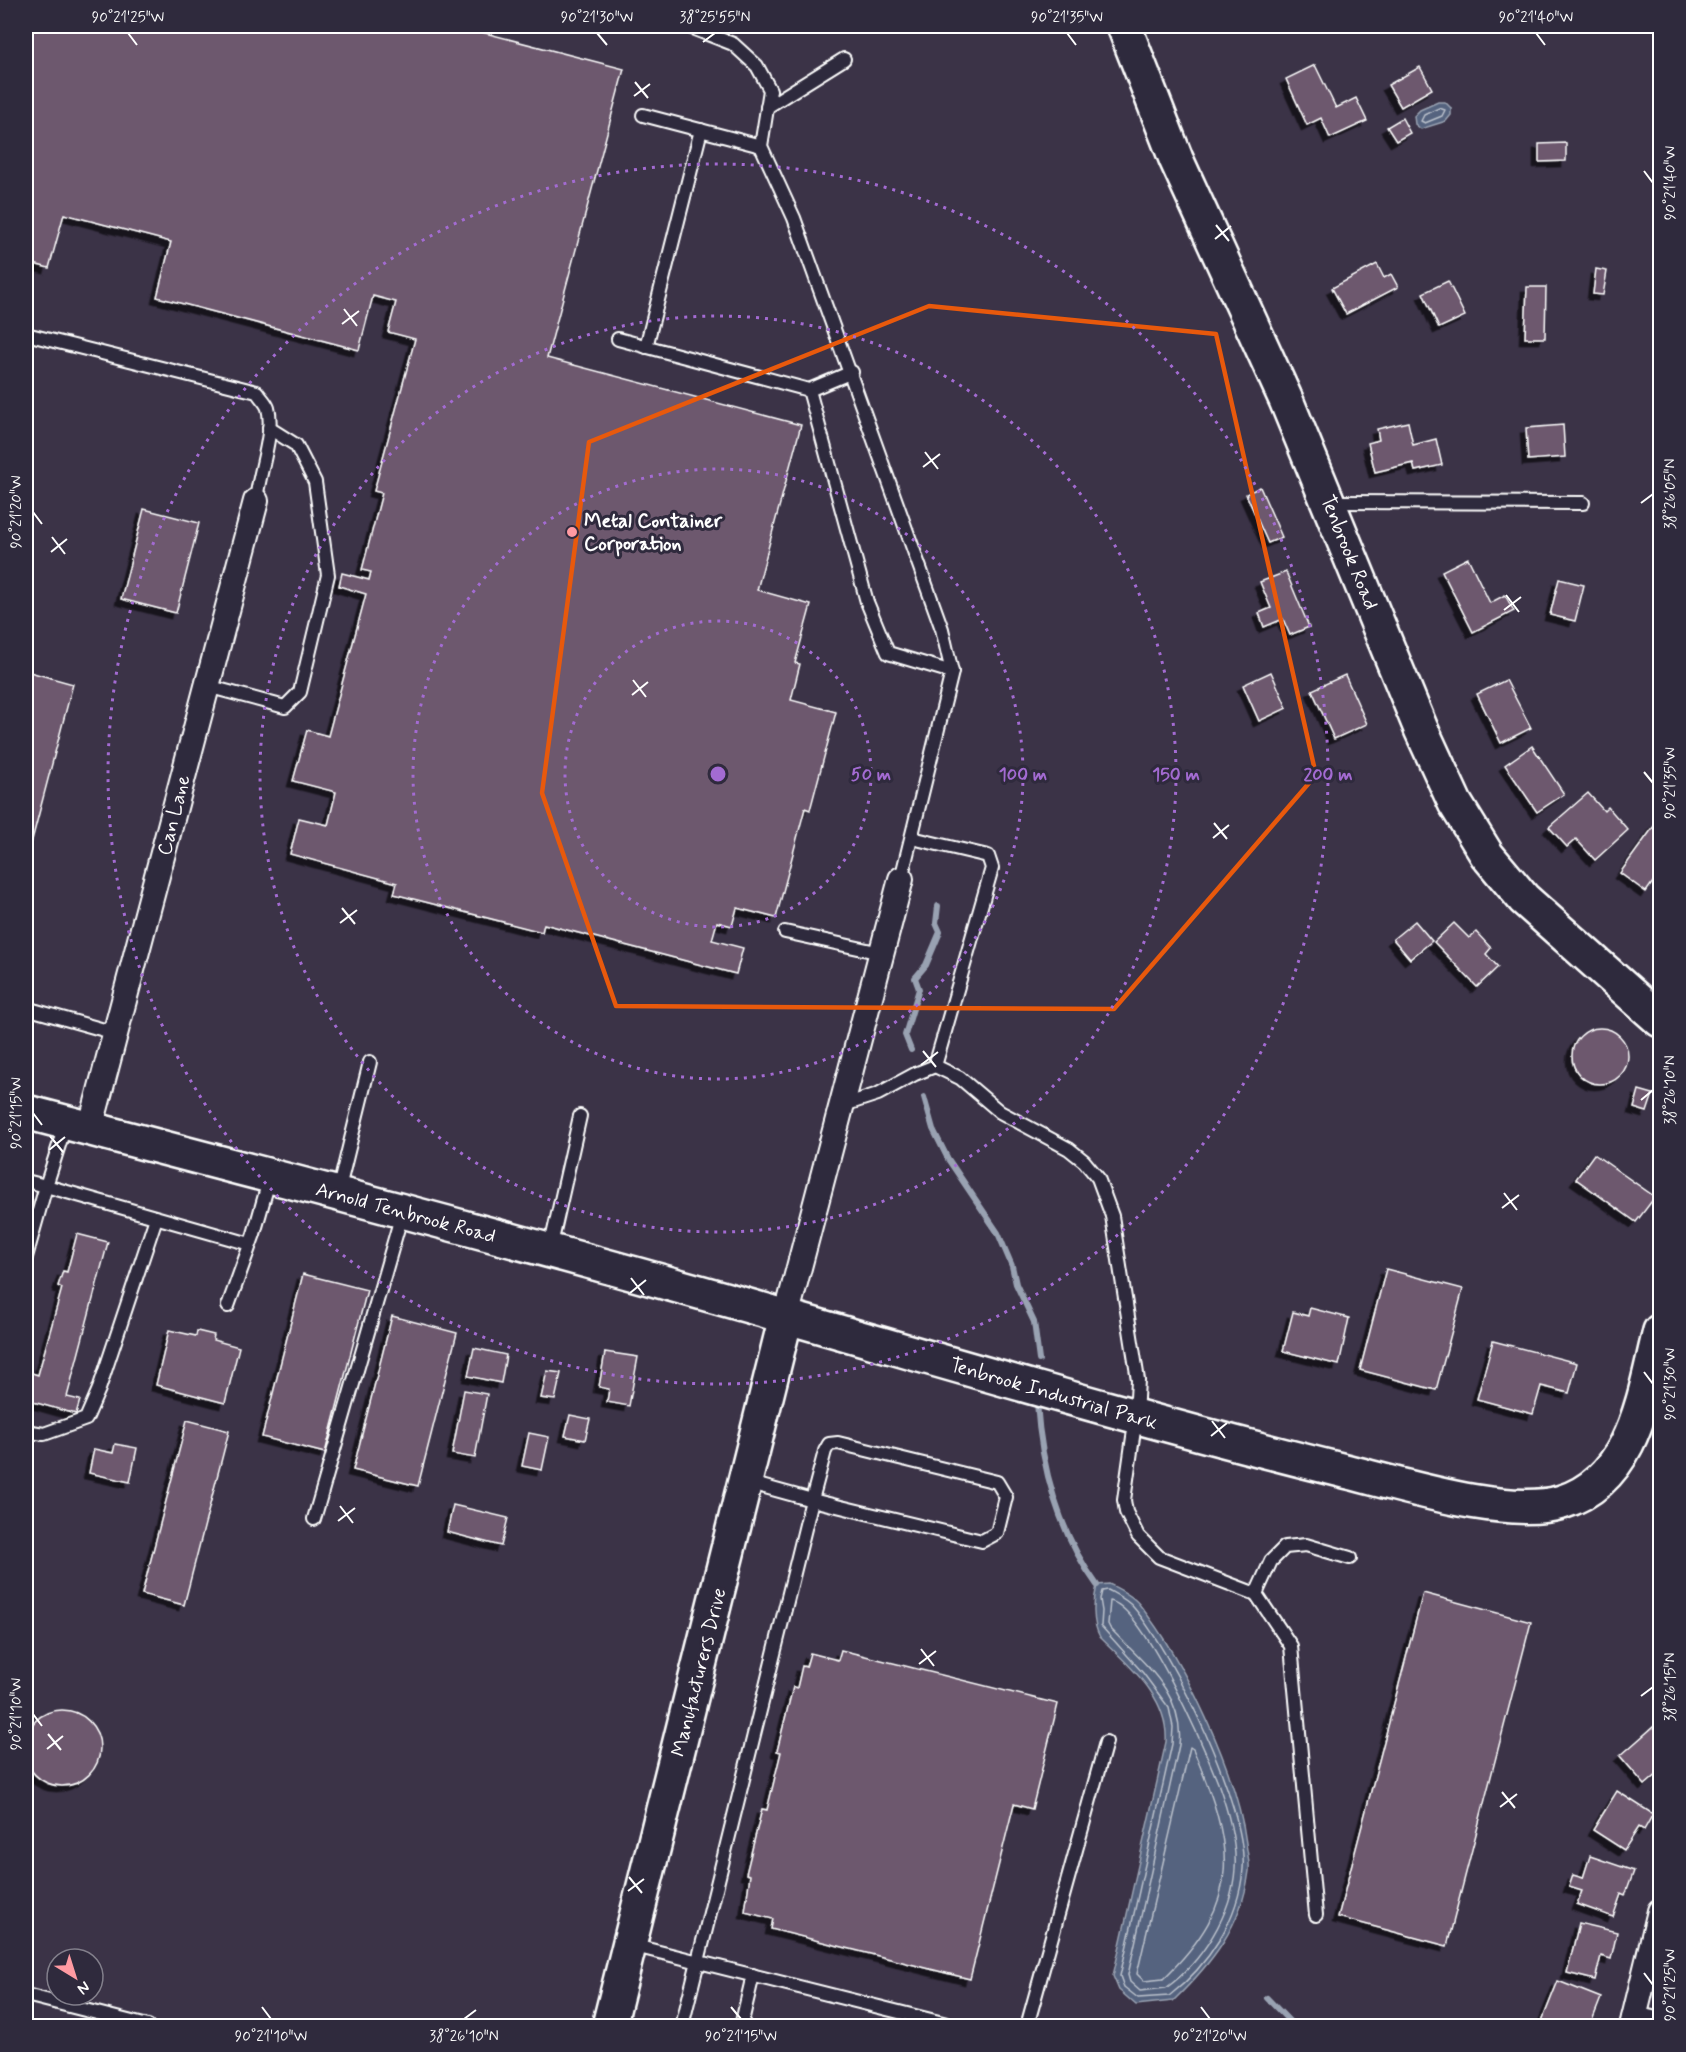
<svg xmlns="http://www.w3.org/2000/svg" width="1686" height="2052" viewBox="0 0 1686 2052" font-family="Mynerve,sans-serif">
<style>
.water{fill:#55647f;stroke:#99a2b2;stroke-width:1.5}
.lines{fill:none;stroke-linecap:round;stroke-linejoin:round}
.shore{stroke:#bbc1cc;stroke-width:1.5}
.stream{stroke:#99a2b2;stroke-width:6}
.building{fill:#6d586e;stroke:#fff;stroke-width:1.5;filter:url(#shadow)}
.lane-casing{stroke:#fff;stroke-width:16}
.street-casing{stroke:#fff;stroke-width:28}
.secondary-casing{stroke:#fff;stroke-width:38}
.lane{stroke:#2f2a3d;stroke-width:12}
.street{stroke:#2f2a3d;stroke-width:24}
.secondary{stroke:#2f2a3d;stroke-width:33}
.marked{fill:none;stroke:#e8590c;stroke-width:4.5;stroke-linejoin:round}
.ticks{fill:none;stroke:#fff;stroke-width:2}
.ring{fill:none;stroke:#a36bd2;stroke-width:3;stroke-dasharray:3 6}
.poi-dot{fill:#ff9aa2;stroke:#2f2a3d;stroke-width:2}
.labels{text-anchor:middle;stroke-width:6;stroke-linejoin:round;paint-order:stroke}
.poi-label{font-size:20px;font-weight:bold;fill:#fff;stroke:#2f2a3d;text-anchor:start}
.street-label{font-size:20px;fill:#fff;stroke:#2f2a3d}
.centre{fill:#a36bd2;stroke:#2f2a3d;stroke-width:3}
.ring-label{font-size:18px;text-anchor:middle;font-weight:bold;fill:#a36bd2;stroke:#2f2a3d;stroke-width:6;stroke-linejoin:round;paint-order:stroke}
.neatline{fill:none;stroke:#fff;stroke-width:2}
.ticks-label{font-size:15px;text-anchor:middle;fill:#fff}
</style>
<defs>
<filter id="shadow"><feDropShadow dx="-5.5" dy="5.5" stdDeviation="0" flood-color="#0009"/></filter>
</defs>
<rect width="100%" height="100%" fill="#3b3347"/>
<filter id="ink" filterUnits="userSpaceOnUse"><feTurbulence type="fractalNoise" baseFrequency=".0167" numOctaves="2"/><feDisplacementMap in="SourceGraphic" scale="12" xChannelSelector="R" yChannelSelector="G"/><feConvolveMatrix kernelMatrix="1 2 1 2 8 2 1 2 1" color-interpolation-filters="sRGB"/></filter>
<g filter="url(#ink)">
<g class="water">
<polygon points="1438,102 1445,102 1451,108 1451,115 1446,121 1421,129 1415,124 1414,116 1420,110"/>
<path d="M1109,1584C1119,1589 1132,1595 1139,1604C1184,1660 1237,1772 1246,1843C1247,1852 1250,1862 1249,1871C1242,1926 1211,1964 1173,2001L1136,2005L1119,1990L1113,1976L1166,1742C1169,1697 1129,1666 1100,1637C1092,1623 1093,1601 1097,1585Z"/>
</g>
<g class="lines">
<g class="shore">
<polygon points="1439,108 1445,110 1442,116 1425,123 1421,121 1424,115"/>
<path d="M1108,1590C1117,1595 1128,1600 1134,1608C1174,1655 1248,1808 1243,1869C1239,1919 1208,1966 1169,1996L1138,1998L1124,1987L1120,1976L1172,1744L1173,1727L1169,1708L1143,1673L1101,1626L1102,1611L1100,1599L1102,1591Z"/>
<path d="M1110,1601C1144,1607 1205,1750 1218,1783C1227,1808 1237,1842 1235,1869C1232,1914 1202,1962 1166,1988L1140,1991L1130,1982L1128,1975L1179,1745C1185,1693 1143,1663 1110,1628L1108,1624Z"/>
<path d="M1190,1747L1193,1749C1234,1846 1245,1900 1163,1979L1144,1981L1137,1974Z"/>
</g>
<g class="stream">
<polyline points="911,1050 905,1035 919,989 915,978 926,965 940,932 936,923 938,906"/>
<polyline points="924,1097 933,1129 948,1159 998,1233 1012,1266 1016,1284 1034,1322 1039,1360"/>
<path d="M1037,1403C1041,1467 1059,1533 1097,1585"/>
<polyline points="1267,1998 1294,2026"/>
</g>
</g>
<g class="building">
<polygon points="26,26 458,26 624,69 547,358 801,425 757,590 811,605 795,663 800,664 791,700 836,712 810,810 805,808 776,918 737,908 732,926 717,922 712,940 743,948 736,974 544,924 542,932 394,894 397,883 290,854 299,818 328,825 336,792 293,781 307,730 328,736 366,594 339,586 342,573 369,580 371,572 362,570 382,493 374,491 415,339 388,332 396,302 373,296 359,350 157,297 171,242 64,214 49,268 26,262"/>
<polygon points="1315,65 1336,108 1356,98 1367,121 1330,138 1321,118 1307,125 1286,79"/>
<polygon points="1420,67 1432,89 1401,107 1388,85"/>
<polygon points="1402,118 1410,133 1396,141 1387,127"/>
<polygon points="1566,143 1566,161 1539,162 1539,144"/>
<polygon points="1377,264 1384,278 1391,274 1398,287 1346,314 1332,288"/>
<polygon points="1596,269 1607,271 1603,295 1593,294"/>
<polygon points="1448,281 1465,316 1439,328 1423,293"/>
<polygon points="1527,287 1546,287 1545,338 1525,338"/>
<polygon points="1408,422 1413,445 1436,439 1442,465 1415,471 1413,463 1375,472 1368,443 1379,440 1377,429"/>
<polygon points="1563,425 1565,457 1528,460 1526,428"/>
<polygon points="1260,487 1282,537 1268,543 1246,494"/>
<polygon points="144,509 199,523 176,613 121,599"/>
<polygon points="1468,558 1490,603 1505,595 1514,611 1473,632 1442,571"/>
<polygon points="1286,572 1309,627 1290,635 1283,619 1264,627 1259,613 1271,608 1260,582"/>
<polygon points="1559,579 1584,585 1575,621 1550,615"/>
<polygon points="26,671 73,684 26,863"/>
<polygon points="1271,672 1287,708 1259,721 1243,685"/>
<polygon points="1345,675 1367,724 1334,739 1312,690"/>
<polygon points="1506,680 1531,728 1501,743 1477,694"/>
<polygon points="1532,746 1564,794 1537,812 1505,765"/>
<polygon points="1588,793 1604,811 1608,807 1628,830 1595,860 1576,839 1567,847 1549,827"/>
<polygon points="1657,822 1660,824 1660,872 1646,892 1620,873"/>
<polygon points="1415,921 1432,941 1410,959 1393,939"/>
<polygon points="1454,923 1469,938 1476,932 1491,948 1486,954 1498,967 1477,987 1434,942"/>
<circle cx="1600" cy="1056" r="28"/>
<polygon points="1639,1090 1653,1094 1647,1112 1634,1108"/>
<polygon points="1594,1154 1655,1197 1636,1222 1576,1179"/>
<polygon points="77,1234 108,1242 67,1397 80,1400 76,1414 26,1400 26,1371 38,1375 62,1288 58,1286 63,1271 67,1272"/>
<polygon points="1386,1269 1463,1289 1436,1390 1360,1370"/>
<polygon points="303,1274 367,1290 325,1453 262,1437"/>
<polygon points="1310,1308 1349,1318 1339,1365 1283,1351 1293,1312 1308,1316"/>
<polygon points="392,1316 457,1333 418,1486 353,1470"/>
<polygon points="169,1330 196,1336 197,1331 214,1335 213,1340 239,1347 225,1403 156,1385"/>
<polygon points="1493,1341 1577,1363 1569,1393 1541,1386 1533,1414 1477,1399"/>
<polygon points="474,1348 506,1355 501,1383 468,1376"/>
<polygon points="605,1352 638,1357 629,1406 607,1402 609,1389 599,1387"/>
<polygon points="547,1371 561,1373 555,1400 541,1398"/>
<polygon points="464,1390 487,1394 475,1458 452,1454"/>
<polygon points="570,1415 590,1419 585,1440 565,1436"/>
<polygon points="187,1420 229,1431 184,1605 142,1594"/>
<polygon points="529,1433 549,1437 542,1470 522,1466"/>
<polygon points="115,1444 137,1448 130,1482 89,1473 94,1449 113,1453"/>
<polygon points="453,1505 508,1518 501,1546 447,1532"/>
<polygon points="1423,1593 1531,1622 1447,1946 1338,1917"/>
<polygon points="841,1650 1058,1704 1032,1809 1014,1804 970,1979 771,1929 773,1919 745,1912 750,1875 746,1874 762,1809 767,1810 781,1752 777,1751 793,1687 797,1688 802,1666 806,1667 810,1653 838,1660"/>
<circle cx="62" cy="1748" r="38"/>
<polygon points="1660,1721 1660,1772 1645,1785 1620,1756"/>
<polygon points="1617,1791 1653,1814 1644,1830 1639,1827 1624,1850 1593,1830"/>
<polygon points="1590,1856 1634,1871 1625,1896 1621,1894 1613,1917 1577,1904 1582,1891 1569,1887 1573,1875 1583,1878"/>
<polygon points="1579,1923 1617,1932 1611,1959 1601,1956 1595,1980 1567,1973"/>
<polygon points="1558,1981 1601,1998 1590,2026 1540,2026"/>
</g>
<g class="lines">
<defs>
<g id="lane">
<polyline points="687,26 733,44 757,66 770,90 761,146 794,218 942,629 952,672 901,879"/>
<polyline points="767,107 844,59"/>
<polyline points="643,115 761,146"/>
<path d="M26,334L257,392C260,397 266,402 268,408C275,432 258,475 256,501"/>
<polyline points="618,339 809,390 852,372"/>
<polyline points="646,347 701,130"/>
<polyline points="809,390 867,602 888,653 952,672"/>
<polyline points="1331,502 1583,503"/>
<polyline points="207,686 285,707 300,692 328,575 315,482 296,445 269,428"/>
<polyline points="912,838 988,856 992,868 935,1066"/>
<polyline points="785,932 881,953"/>
<polyline points="26,1008 115,1033"/>
<polyline points="841,1106 878,1094 915,1074 935,1066 960,1078 1000,1112 1069,1149 1084,1161 1098,1178 1112,1216 1138,1380 1136,1416 1124,1500 1126,1512 1138,1536 1159,1557 1256,1594 1271,1561 1285,1547 1306,1545 1350,1558"/>
<polyline points="66,1123 46,1186 250,1244"/>
<polyline points="26,1181 46,1186 26,1257"/>
<polyline points="338,1192 370,1062"/>
<polyline points="550,1249 580,1116"/>
<polyline points="228,1306 254,1234 270,1177"/>
<polyline points="26,1431 44,1434 86,1419 99,1389 156,1218"/>
<polygon points="838,1443 997,1482 1006,1497 997,1533 982,1541 812,1500 825,1451 829,1444"/>
<polyline points="314,1519 402,1214"/>
<polyline points="1256,1594 1291,1646 1316,1915"/>
<polyline points="631,1945 955,2026"/>
<polyline points="26,1995 148,2026"/>
<polyline points="682,2026 812,1500 747,1482"/>
<polyline points="741,2026 753,1975"/>
<polyline points="1027,2026 1106,1742"/>
</g>
<g id="street">
<polyline points="90,1129 256,501"/>
<polyline points="786,1317 901,879"/>
<polyline points="1634,2019 1660,2025"/>
<polyline points="1632,2026 1660,1911"/>
</g>
<g id="secondary">
<polyline points="1124,26 1176,159 1286,400 1421,729 1455,803 1487,855 1524,899 1660,1020"/>
<path d="M26,1112C279,1178 532,1244 784,1316C969,1369 1154,1424 1341,1470C1399,1484 1506,1519 1562,1502C1635,1479 1644,1394 1660,1331"/>
<polyline points="609,2026 786,1317"/>
</g>
</defs>
<use href="#lane" class="lane-casing"/>
<use href="#street" class="street-casing"/>
<use href="#secondary" class="secondary-casing"/>
<use href="#lane" class="lane"/>
<use href="#street" class="street"/>
<use href="#secondary" class="secondary"/>
</g>
</g>
<path class="marked" d="M929,306L1216,334L1316,775L1114,1009L616,1006L542,793L589,442Z"/>
<path class="ticks" d="M128,33L137,45M597,33L607,45M1067,33L1076,45M1536,33L1545,45M703,42L715,33M635,82L648,98M634,96L650,84M1644,171L1653,183M1216,225L1229,241M1215,239L1231,226M344,309L357,326M342,324L359,311M925,452L938,469M923,467L940,454M1641,503L1653,494M33,512L42,524M52,537L65,554M51,552L67,539M1506,595L1519,612M1504,610L1521,597M633,680L646,697M632,695L648,682M1644,772L1653,783M1214,823L1227,839M1213,838L1229,825M342,908L355,924M340,923L357,910M923,1051L936,1067M921,1065L938,1052M1641,1100L1653,1090M33,1113L42,1125M50,1136L63,1152M49,1150L65,1137M1504,1193L1517,1210M1502,1208L1519,1195M631,1278L644,1295M630,1293L646,1280M1644,1372L1653,1384M1212,1421L1225,1438M1211,1436L1227,1423M340,1506L353,1523M338,1521L355,1508M921,1649L934,1666M919,1664L936,1651M1641,1696L1653,1687M33,1714L42,1726M48,1734L61,1750M47,1749L63,1736M1502,1792L1515,1808M1500,1807L1517,1794M629,1877L642,1893M628,1891L644,1879M1644,1973L1653,1985M262,2007L271,2019M731,2007L741,2019M1201,2007L1210,2019M464,2019L476,2010"/>
<g class="ring">
<circle cx="718" cy="774" r="153"/>
<circle cx="718" cy="774" r="305"/>
<circle cx="718" cy="774" r="458"/>
<circle cx="718" cy="774" r="610"/>
</g>
<circle class="poi-dot" cx="572" cy="532" r="6"/>
<g class="labels">
<g class="poi-label">
<text x="584" y="527">Metal Container<tspan x="584" dy="23">Corporation</tspan></text>
</g>
<g class="street-label">
<text transform="translate(1350 552) rotate(68)" y="7">Tenbrook Road</text>
<text transform="translate(173 815) rotate(-76)" y="7">Can Lane</text>
<text transform="translate(406 1212) rotate(15)" y="7">Arnold Tenbrook Road</text>
<text transform="translate(1054 1393) rotate(16)" y="7">Tenbrook Industrial Park</text>
<text transform="translate(698 1672) rotate(-76)" y="7">Manufacturers Drive</text>
</g>
</g>
<circle cx="718" cy="774" r="9" class="centre"/>
<g class="ring-label">
<text x="871" y="780">50 m</text>
<text x="1023" y="780">100 m</text>
<text x="1176" y="780">150 m</text>
<text x="1328" y="780">200 m</text>
</g>
<rect width="1686" height="2052" fill="none" stroke="#2f2a3d" stroke-width="66"/>
<g transform="translate(75 1977) rotate(142)"><circle r="28" fill="#2f2a3d" stroke="#827f8b" stroke-width="1.5"/>
<path d="M0-4.5L10 22L0 15L-10 22Z" fill="#ff9aa2"/>
<text y="-9" font-size="16" font-weight="bold" text-anchor="middle" fill="#ffffff">N</text>
</g>
<rect x="33" y="33" width="1620" height="1986" class="neatline"/>
<g class="ticks-label">
<text x="128" y="22">90°21'25"W</text>
<text x="597" y="22">90°21'30"W</text>
<text x="715" y="22">38°25'55"N</text>
<text x="1067" y="22">90°21'35"W</text>
<text x="1536" y="22">90°21'40"W</text>
<text transform="translate(1670 183) rotate(-90)" y="5">90°21'40"W</text>
<text transform="translate(1670 494) rotate(-90)" y="5">38°26'05"N</text>
<text transform="translate(16 512) rotate(-90)" y="5">90°21'20"W</text>
<text transform="translate(1670 783) rotate(-90)" y="5">90°21'35"W</text>
<text transform="translate(1670 1090) rotate(-90)" y="5">38°26'10"N</text>
<text transform="translate(16 1113) rotate(-90)" y="5">90°21'15"W</text>
<text transform="translate(1670 1384) rotate(-90)" y="5">90°21'30"W</text>
<text transform="translate(1670 1687) rotate(-90)" y="5">38°26'15"N</text>
<text transform="translate(16 1714) rotate(-90)" y="5">90°21'10"W</text>
<text transform="translate(1670 1985) rotate(-90)" y="5">90°21'25"W</text>
<text x="271" y="2041">90°21'10"W</text>
<text x="464" y="2041">38°26'10"N</text>
<text x="741" y="2041">90°21'15"W</text>
<text x="1210" y="2041">90°21'20"W</text>
</g>
</svg>
